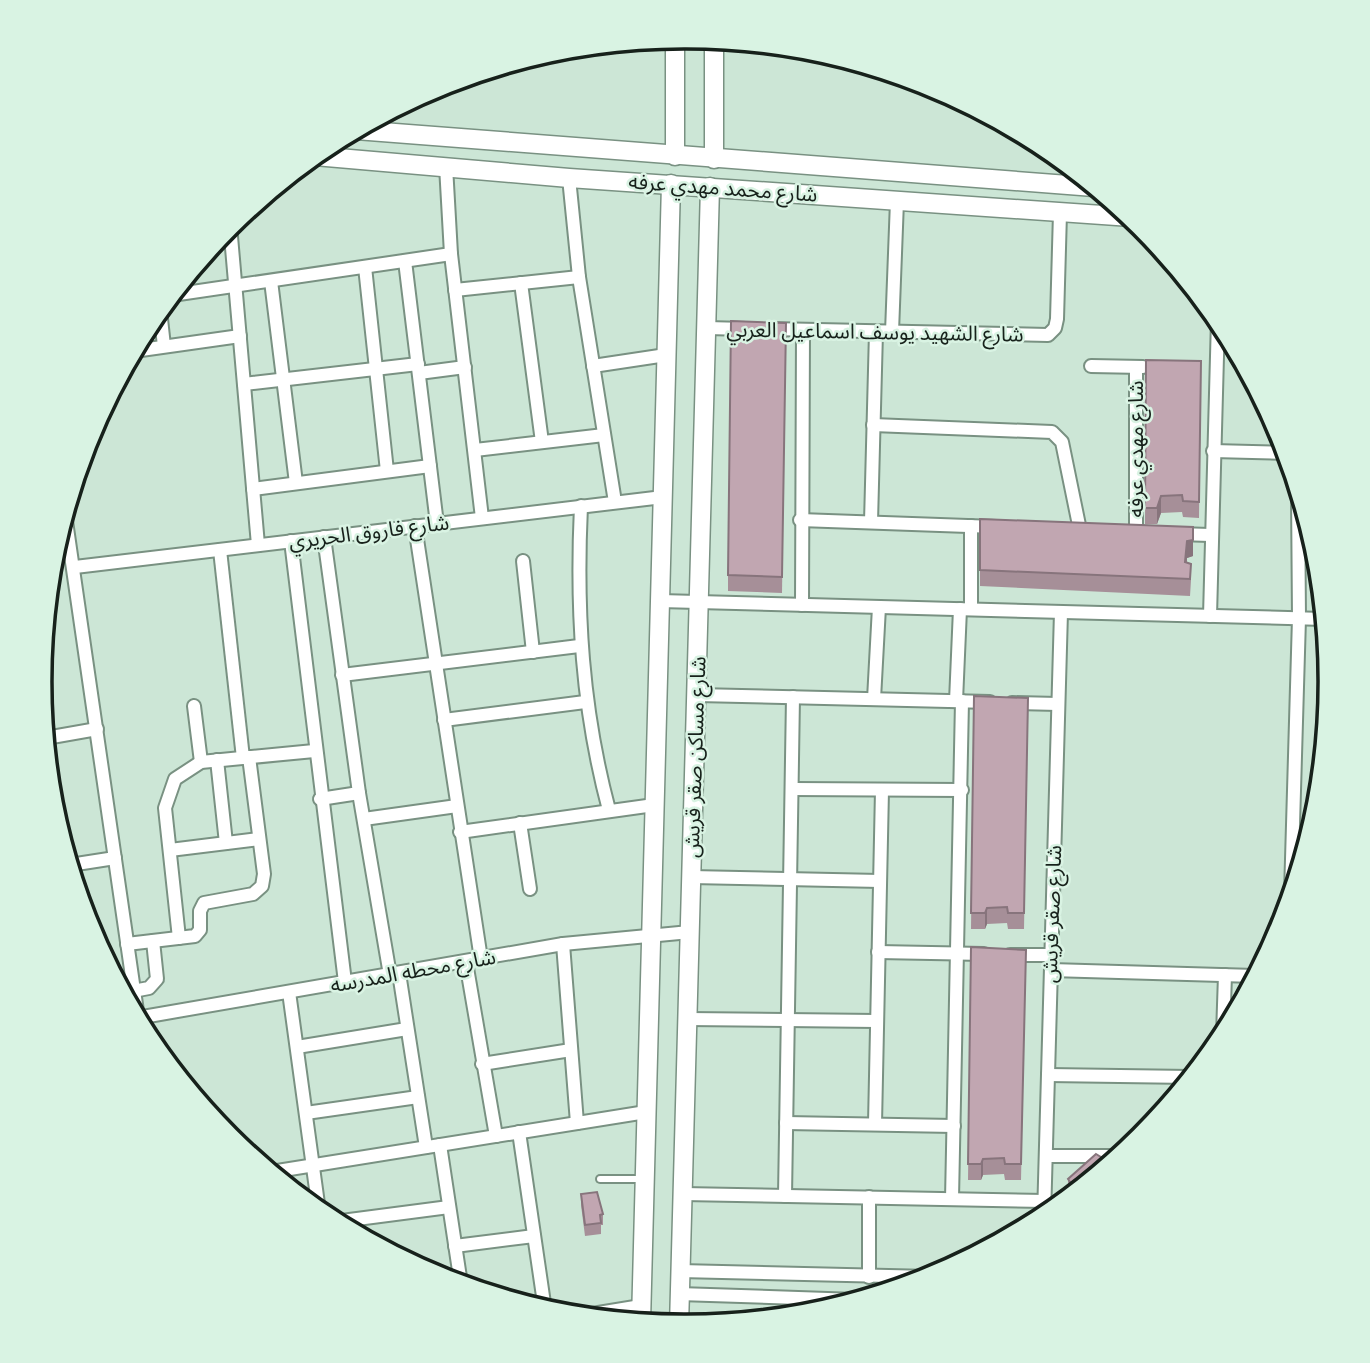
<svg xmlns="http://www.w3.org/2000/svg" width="1370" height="1363" viewBox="0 0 1370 1363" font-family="Cabin,'Noto Sans Arabic',sans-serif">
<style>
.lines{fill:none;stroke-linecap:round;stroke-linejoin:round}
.lane-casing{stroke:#799182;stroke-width:10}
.street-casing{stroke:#799182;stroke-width:16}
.secondary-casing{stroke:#799182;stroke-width:21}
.lane{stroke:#fff;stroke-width:6}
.street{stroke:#fff;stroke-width:12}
.secondary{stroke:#fff;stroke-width:18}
.wall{fill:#a68f98}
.shaded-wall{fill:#87747c}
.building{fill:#c1a6b1;stroke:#87747c;stroke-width:2}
.labels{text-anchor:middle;stroke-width:5;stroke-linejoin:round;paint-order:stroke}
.street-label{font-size:21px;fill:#17211b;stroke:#d9f3e3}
.rim{fill:none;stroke:#17211b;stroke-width:3.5}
</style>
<rect width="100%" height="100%" fill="#cce6d6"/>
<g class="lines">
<defs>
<polyline id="lane" points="600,1179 644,1179"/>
<g id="street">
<polyline points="446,166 451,254 482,518"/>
<polyline points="569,178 579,277 615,502"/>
<polyline points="230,225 258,545"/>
<polyline points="405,261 437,524"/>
<polyline points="365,267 387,471"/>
<polyline points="271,281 296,483"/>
<polyline points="521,283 542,442"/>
<polyline points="455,290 579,277"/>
<polyline points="172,295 451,254"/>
<polyline points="160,310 164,346"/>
<polyline points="707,328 746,329"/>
<polyline points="771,329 1048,335 1055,328 1057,319 1060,213"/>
<polyline points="892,332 897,201"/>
<polyline points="134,351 240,336"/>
<polyline points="593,366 666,355"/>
<polyline points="1091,366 1143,367"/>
<polyline points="419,373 465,367"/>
<polyline points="244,384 418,364"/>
<polyline points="873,425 1052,432 1062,442 1080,530"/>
<polyline points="475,450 604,435"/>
<polyline points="1213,451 1286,453"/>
<polyline points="253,489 430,466"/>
<path d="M581,506C576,611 582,709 609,810"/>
<polyline points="65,514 138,1018"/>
<polyline points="800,520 996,527"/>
<polyline points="871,522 876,332"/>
<polyline points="415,526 481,959"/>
<polyline points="971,526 971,609"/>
<polyline points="1136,532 1136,367"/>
<polyline points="1178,534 1210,535"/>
<polyline points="324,537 359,793 390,975"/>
<polyline points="291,541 345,982"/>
<polyline points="220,550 243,758"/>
<polyline points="523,561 533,652"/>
<polyline points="75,567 663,497"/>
<polyline points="660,601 1324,619"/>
<polyline points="802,605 803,330"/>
<polyline points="1210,616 1218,319"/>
<polyline points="342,675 579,646"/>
<polyline points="697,695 990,702"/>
<polyline points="874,699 879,607"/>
<polyline points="956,701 960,609"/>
<polyline points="1012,703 1058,704"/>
<polyline points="194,706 201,762"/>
<polyline points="444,720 585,702"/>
<polyline points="46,738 97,729"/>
<polyline points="217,760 226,843"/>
<polyline points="793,789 962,790"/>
<polyline points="320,799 359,793"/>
<polyline points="364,819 457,806"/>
<polyline points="520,823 530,889"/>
<polyline points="460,832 654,805"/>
<polyline points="170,850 259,839"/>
<polyline points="70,865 115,858"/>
<polyline points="691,877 880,881"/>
<polyline points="1291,894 1299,618 1298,493"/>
<polyline points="179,938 165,808 175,779 201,762 314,751"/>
<polyline points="127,944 195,936 200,930 200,911 204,903 253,894 262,886 264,874 249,757"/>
<polyline points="563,944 577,1123"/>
<polyline points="878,952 984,954"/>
<polyline points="1010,955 1051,955"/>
<polyline points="466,962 496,1136"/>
<polyline points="1051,970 1255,976"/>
<polyline points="399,973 426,1147"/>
<polyline points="133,991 149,988 157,979 153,941"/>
<polyline points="289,992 319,1211"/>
<polyline points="137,1018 563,944 690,932"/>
<polyline points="687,1019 877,1021"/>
<polyline points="1223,1035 1225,975"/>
<polyline points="297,1047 407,1029"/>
<polyline points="482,1064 571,1050"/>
<polyline points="1048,1075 1191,1077"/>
<polyline points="306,1113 418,1097"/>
<polyline points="786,1123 954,1126"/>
<polyline points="875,1124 882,790"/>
<polyline points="519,1132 545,1310"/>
<polyline points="440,1145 461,1284"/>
<polyline points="1046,1156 1118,1156"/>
<polyline points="271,1172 646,1112"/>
<polyline points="683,1194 1045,1201"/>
<polyline points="785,1196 793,697"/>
<polyline points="869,1197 869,1277"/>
<polyline points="952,1199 962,701"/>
<polyline points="1044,1217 1061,612"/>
<polyline points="334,1222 449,1207"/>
<polyline points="455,1246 534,1236"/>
<polyline points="680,1271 931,1277"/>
<polyline points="679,1294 857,1300"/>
<polyline points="580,1316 641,1306"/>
</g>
<g id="secondary">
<polyline points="356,130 1094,187"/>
<polyline points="315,156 569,178 1131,217"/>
<polyline points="675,156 675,38"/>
<polyline points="714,159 714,40"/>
<polyline points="641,1322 671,184"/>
<polyline points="679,1326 710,187"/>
</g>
</defs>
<use href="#lane" class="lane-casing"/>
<use href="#street" class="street-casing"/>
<use href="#secondary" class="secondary-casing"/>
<use href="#lane" class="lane"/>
<use href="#street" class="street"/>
<use href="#secondary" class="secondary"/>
</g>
<g class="wall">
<polygon points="786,323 782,593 728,591 728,575"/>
<polygon points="1146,360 1201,361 1199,518 1183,517 1182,512 1161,513 1157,524 1145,524"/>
<polygon points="980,519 1193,556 1187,558 1187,562 1191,580 1190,596 980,586"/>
<polygon points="974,696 1028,698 1024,929 1008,929 1007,923 987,924 985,929 971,929"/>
<polygon points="971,947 1026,950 1021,1180 1005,1180 1004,1174 983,1175 981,1180 968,1180"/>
<polygon points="1101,1157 1117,1157 1068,1197 1068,1179"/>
<polygon points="581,1194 603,1214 603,1225 601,1225 601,1234 585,1236 581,1205"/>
</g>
<g class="shaded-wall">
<polygon points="1161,496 1161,513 1157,524 1157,508"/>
<polygon points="1193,527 1193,556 1187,558 1185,578 1185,562 1187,541"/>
<polygon points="987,908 987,924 985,929 985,913"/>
<polygon points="983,1159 983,1175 981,1180 981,1164"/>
</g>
<g class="building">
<polygon points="731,321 786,323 782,577 728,575"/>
<polygon points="1146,360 1201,361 1199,502 1183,501 1182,495 1161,496 1157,508 1145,508"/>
<polygon points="980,519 1193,527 1193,540 1187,541 1185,562 1191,564 1190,579 980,570"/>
<polygon points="974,696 1028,698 1024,913 1008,913 1007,907 987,908 985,913 971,913"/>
<polygon points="971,947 1026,950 1021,1164 1005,1164 1004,1158 983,1159 981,1164 968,1164"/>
<polygon points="1096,1154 1101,1157 1117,1157 1076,1191 1068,1179"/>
<polygon points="597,1192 603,1214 600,1215 601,1223 585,1225 581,1194"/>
</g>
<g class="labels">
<g class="street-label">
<text transform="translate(723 188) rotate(4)" y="7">شارع محمد مهدي عرفه</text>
<text transform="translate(875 332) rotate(1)" y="7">شارع الشهيد يوسف اسماعيل العربي</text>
<text transform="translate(1136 449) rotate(-90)" y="7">شارع مهدي عرفه</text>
<text transform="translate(369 532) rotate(-7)" y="7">شارع فاروق الحريري</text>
<text transform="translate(695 757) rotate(-88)" y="7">شارع مساكن صقر قريش</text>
<text transform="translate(1052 914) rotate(-88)" y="7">شارع صقر قريش</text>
<text transform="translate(413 971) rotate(-10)" y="7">شارع محطه المدرسه</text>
</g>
</g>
<path d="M0 0H1370V1363H0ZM684 49H686A632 632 0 0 1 1318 681V682A632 632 0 0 1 686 1314H684A632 632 0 0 1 52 682V681A632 632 0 0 1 684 49Z" fill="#d9f3e3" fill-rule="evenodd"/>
<path class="rim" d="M684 49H686A632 632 0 0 1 1318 681V682A632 632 0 0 1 686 1314H684A632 632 0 0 1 52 682V681A632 632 0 0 1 684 49Z"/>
</svg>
